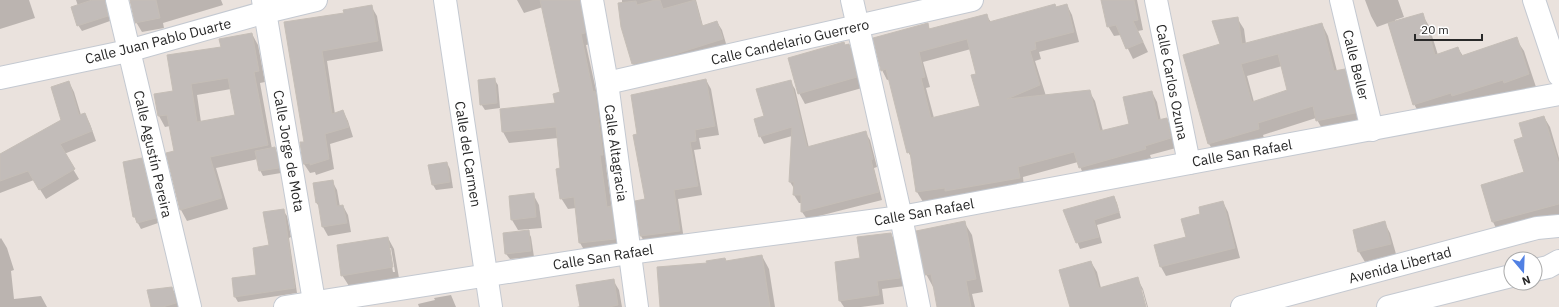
<svg xmlns="http://www.w3.org/2000/svg" width="1559" height="307" viewBox="0 0 1559 307" font-family="'IBM Plex Sans',sans-serif">
<style>
.shadow{fill:#0003;fill-rule:evenodd}
.building{fill:#c2bcb9;stroke:#c5beb7;fill-rule:evenodd}
.lines{fill:none;stroke-linecap:round;stroke-linejoin:round}
.minor-casing{stroke:#c4c9d1;stroke-width:24}
.minor{stroke:#fff;stroke-width:22}
.labels{text-anchor:middle;stroke-width:3;stroke-linejoin:round;paint-order:stroke}
.street-label{font-size:14px;fill:#292929;stroke:#fff}
</style>
<rect width="100%" height="100%" fill="#eae2dd"/>
<g class="shadow">
<polygon points="0,0 29,0 35,18 0,29"/>
<polygon points="76,0 108,0 107,9 110,21 82,31 78,25 78,6"/>
<polygon points="131,0 221,0 223,5 163,23 164,28 142,32 136,22"/>
<polygon points="517,0 584,0 591,44 586,45 598,99 600,103 608,165 606,166 612,209 616,218 621,249 586,253 580,243 576,208 568,209 561,198 561,169 558,138 509,143 503,132 501,110 556,103 561,93 543,7 524,13"/>
<polygon points="622,0 696,0 703,26 717,22 722,30 727,47 638,72 633,64 622,26"/>
<polygon points="1102,0 1137,0 1143,30 1138,31 1148,52 1133,59 1121,35 1114,36 1108,26"/>
<polygon points="1365,0 1398,0 1404,17 1395,20 1395,22 1422,14 1429,26 1438,55 1458,48 1463,56 1516,39 1524,51 1536,87 1512,95 1421,117 1414,104 1388,23 1377,27 1371,16"/>
<path d="M1067,5L1072,15L1079,42L1039,52L1041,59L1035,61L1046,96L1089,91L1095,101L1103,131L1130,124L1152,92L1157,102L1161,121L1167,119L1172,129L1176,148L1150,155L1151,158L1085,178L1078,162L1023,177L1024,188L923,202L917,192L913,160L908,152L890,79L887,80L882,70L927,24L930,30L986,15L991,22ZM971,49L978,74L981,106L934,118L926,88L930,87L923,62Z"/>
<polygon points="371,6 377,16 383,51 327,61 335,114 343,111 348,121 353,137 330,144 334,169 316,175 315,172 310,173 304,164 305,142 285,23 345,14"/>
<path d="M1237,18L1244,29L1246,44L1322,24L1328,36L1337,71L1344,70L1351,81L1361,124L1324,132L1316,118L1263,135L1265,141L1216,155L1209,144L1184,56L1221,45ZM1282,66L1289,91L1254,102L1247,76Z"/>
<path d="M252,34L258,45L265,82L260,83L272,149H275L278,154L281,173L263,176L260,170L258,159L216,168L228,209L187,221L181,210L167,153L176,152L170,126L165,127L159,116L156,95L174,92L222,48ZM231,89L236,116L201,122L197,95Z"/>
<polygon points="849,45 855,56 862,88 805,104 799,93 846,46"/>
<polygon points="494,79 498,85 500,108 485,110 481,104"/>
<polygon points="706,80 711,89 719,135 699,138 701,149 694,150 702,195 678,199 684,240 646,245 641,236 646,200 638,135"/>
<polygon points="790,81 795,89 809,148 865,132 870,140 877,167 874,168 882,200 807,219 802,212 802,203 799,203 794,195 795,190 790,182 792,136 764,144 760,136 765,117"/>
<polygon points="69,82 74,92 81,115 85,114 90,124 96,141 64,154 79,179 46,199 34,180 0,193 0,156 62,120"/>
<polygon points="1544,117 1550,127 1559,158 1559,215 1498,232 1493,222 1525,173 1524,137"/>
<polygon points="141,159 144,165 158,223 141,229 134,216"/>
<polygon points="447,163 450,169 453,188 436,190 433,185"/>
<polygon points="332,181 337,190 340,207 343,206 348,215 351,232 328,236 323,227 320,208 316,202"/>
<polygon points="533,194 539,205 542,228 518,230 512,220"/>
<polygon points="1114,197 1117,203 1121,218 1097,225 1102,243 1080,249 1065,211"/>
<polygon points="1223,202 1228,212 1240,258 1166,276 1161,267 1156,246 1187,238 1201,215"/>
<polygon points="283,210 287,216 291,237 289,238 297,293 238,302 235,297 258,276 271,246"/>
<polygon points="964,222 972,235 983,292 972,294 975,307 944,307 926,274"/>
<polygon points="1384,222 1390,233 1396,254 1365,262 1359,252"/>
<polygon points="528,231 531,237 534,257 510,259 506,254"/>
<polygon points="891,234 896,243 905,286 882,289 884,304 861,307 844,307 840,301 861,259"/>
<polygon points="1,238 7,248 14,270 11,271 14,299 41,296 47,307 0,307 0,239"/>
<path d="M388,238L394,249L399,278L349,286L342,275ZM389,248H391L395,272H393Z"/>
<polygon points="762,256 769,269 775,307 661,307 726,262"/>
<polygon points="1091,262 1097,272 1101,288 1137,278 1143,289 1148,307 1147,307 1142,289 1140,289 1145,307 1071,307"/>
<polygon points="613,280 619,290 622,307 577,307 581,306"/>
<polygon points="172,288 178,299 180,307 152,307"/>
<polygon points="451,295 456,307 419,307 418,304 435,300 434,298"/>
</g>
<g class="building">
<polygon points="92,0 105,0 108,16 77,26 71,7"/>
<polygon points="130,0 156,0 160,18 135,23"/>
<polygon points="540,0 580,0 585,33 581,34 593,92 595,91 596,98 603,155 600,155 607,207 611,206 615,239 579,243 574,197 560,199 556,169 560,168 556,127 502,132 500,109 555,103 553,94 560,92"/>
<polygon points="655,0 660,0 663,9 695,0 702,26 717,21 723,39 666,57 632,64 621,27 618,3 636,1 637,5"/>
<polygon points="1101,0 1134,0 1138,20 1133,21 1143,42 1126,49 1116,25 1107,27"/>
<path d="M1055,4L1056,7L1067,4L1074,32L1035,42L1036,49L1030,51L1040,85L1007,99L1090,90L1100,131L1129,124L1123,97L1152,91L1158,120L1167,118L1171,138L1145,146L1146,149L1079,168L1074,152L1018,167L1020,178L945,191V188L916,192L910,152L907,153L886,69L881,71L873,38L928,23L929,29L987,14L989,22ZM967,39L976,74L971,75L980,106L931,118L921,78L925,77L919,52Z"/>
<polygon points="372,5 378,41 322,51 332,114 343,110 349,127 325,134 329,159 310,165 310,163 303,164 300,142 304,142 284,22 344,13 343,10"/>
<polygon points="1423,13 1435,55 1458,47 1461,56 1517,37 1529,74 1504,83 1503,80 1452,96 1451,93 1413,105 1388,23"/>
<path d="M1238,17L1242,44L1322,23L1334,71L1345,69L1355,113L1316,121L1313,106L1258,123L1259,129L1208,144L1183,55L1220,44L1212,21ZM1278,54L1287,90L1252,102L1241,64Z"/>
<path d="M252,33L259,71L254,72L268,145L210,157L222,198L180,210L166,153L174,151L167,115L158,116L154,94L173,91L167,55L221,47L219,39ZM228,78L235,115L197,122L191,84Z"/>
<polygon points="844,42 845,45 849,44 857,77 798,94 788,58"/>
<polygon points="495,78 497,103 480,105 478,80"/>
<polygon points="706,79 715,126 695,130 696,141 690,142 698,186 674,190 680,231 640,236 635,201 645,199 633,135 637,134 631,95"/>
<polygon points="791,80 807,147 866,131 873,159 871,160 879,192 801,212 801,195 793,195 794,182 789,182 792,127 759,137 754,119 764,116 756,89"/>
<polygon points="69,81 79,115 85,113 92,131 60,144 75,169 39,190 28,171 0,181 0,154 61,120 51,87"/>
<polygon points="1544,116 1559,164 1559,204 1492,222 1481,185 1524,172 1514,140 1523,137 1519,123"/>
<polygon points="275,147 279,168 259,171 255,151"/>
<polygon points="142,158 156,218 137,223 135,217 133,217 123,162"/>
<polygon points="447,162 450,182 432,185 428,165"/>
<polygon points="333,180 337,206 343,205 347,223 322,227 318,202 316,203 313,183"/>
<polygon points="534,193 536,217 511,220 509,196"/>
<polygon points="1114,196 1119,212 1094,220 1099,237 1076,243 1063,210"/>
<polygon points="1223,201 1235,248 1160,267 1154,245 1186,237 1181,219 1200,214 1199,207"/>
<polygon points="284,209 295,288 234,297 232,278 256,275 253,248 269,245 263,212"/>
<polygon points="965,221 976,279 966,281 971,307 937,307 931,274 925,275 916,231"/>
<polygon points="1385,221 1391,244 1358,252 1353,230"/>
<polygon points="529,230 531,251 505,254 503,233"/>
<polygon points="891,233 900,278 877,281 879,295 839,301 835,262 860,258 857,237"/>
<polygon points="388,237 393,267 341,276 337,245"/>
<polygon points="762,255 770,307 660,307 657,267 707,263 706,261 725,258 726,261"/>
<polygon points="1091,261 1099,288 1138,277 1146,307 1070,307 1059,270"/>
<polygon points="614,279 618,305 609,307 580,307 576,285"/>
<polygon points="172,287 176,303 163,307 151,307 147,290"/>
</g>
<g class="lines">
<defs>
<g id="minor">
<polyline points="117,0 190,307"/>
<polyline points="263,0 315,307"/>
<polyline points="445,0 491,307"/>
<polyline points="592,0 607,83 637,307"/>
<polyline points="852,0 901,217 919,307"/>
<polyline points="1156,0 1189,163"/>
<polyline points="1341,0 1372,130"/>
<polyline points="1534,0 1559,75"/>
<polyline points="0,78 128,51 266,12 316,0"/>
<polyline points="607,83 972,0"/>
<polyline points="1535,270 1548,267 1559,261"/>
<polyline points="285,307 629,253 901,217 1559,94"/>
<polyline points="1242,307 1537,228 1559,226"/>
<polyline points="1388,307 1511,276"/>
</g>
</defs>
<use href="#minor" class="minor-casing"/>
<use href="#minor" class="minor"/>
</g>
<g class="labels">
<g class="street-label">
<text transform="translate(158 41) rotate(-14)" y="5">Calle Juan Pablo Duarte</text>
<text transform="translate(790 42) rotate(-13)" y="5">Calle Candelario Guerrero</text>
<text transform="translate(1356 65) rotate(76)" y="5">Calle Beller</text>
<text transform="translate(1172 82) rotate(79)" y="5">Calle Carlos Ozuna</text>
<text transform="translate(289 151) rotate(80)" y="5">Calle Jorge de Mota</text>
<text transform="translate(616 153) rotate(82)" y="5">Calle Altagracia</text>
<text transform="translate(1242 153) rotate(-10)" y="5">Calle San Rafael</text>
<text transform="translate(153 154) rotate(77)" y="5">Calle Agustín Pereira</text>
<text transform="translate(468 154) rotate(81)" y="5">Calle del Carmen</text>
<text transform="translate(924 212) rotate(-10)" y="5">Calle San Rafael</text>
<text transform="translate(603 257) rotate(-9)" y="5">Calle San Rafael</text>
<text transform="translate(1400 265) rotate(-15)" y="5">Avenida Libertad</text>
</g>
</g>
<g transform="translate(1523 271) rotate(161)"><circle r="19" fill="#ffffff" stroke="#a9a9a9"/>
<path d="M0-3L7 15L0 10L-7 15Z" fill="#5180e3"/>
<text y="-6" font-size="11" font-weight="bold" text-anchor="middle" fill="#292929">N</text>
</g>
<path d="M1415 34v6h67v-6" fill="none" stroke="#292929" stroke-width="2"/>
<text x="1421" y="34" font-size="12" fill="#292929" stroke="#ffffff" stroke-width="3" paint-order="stroke">20 m</text>
</svg>
